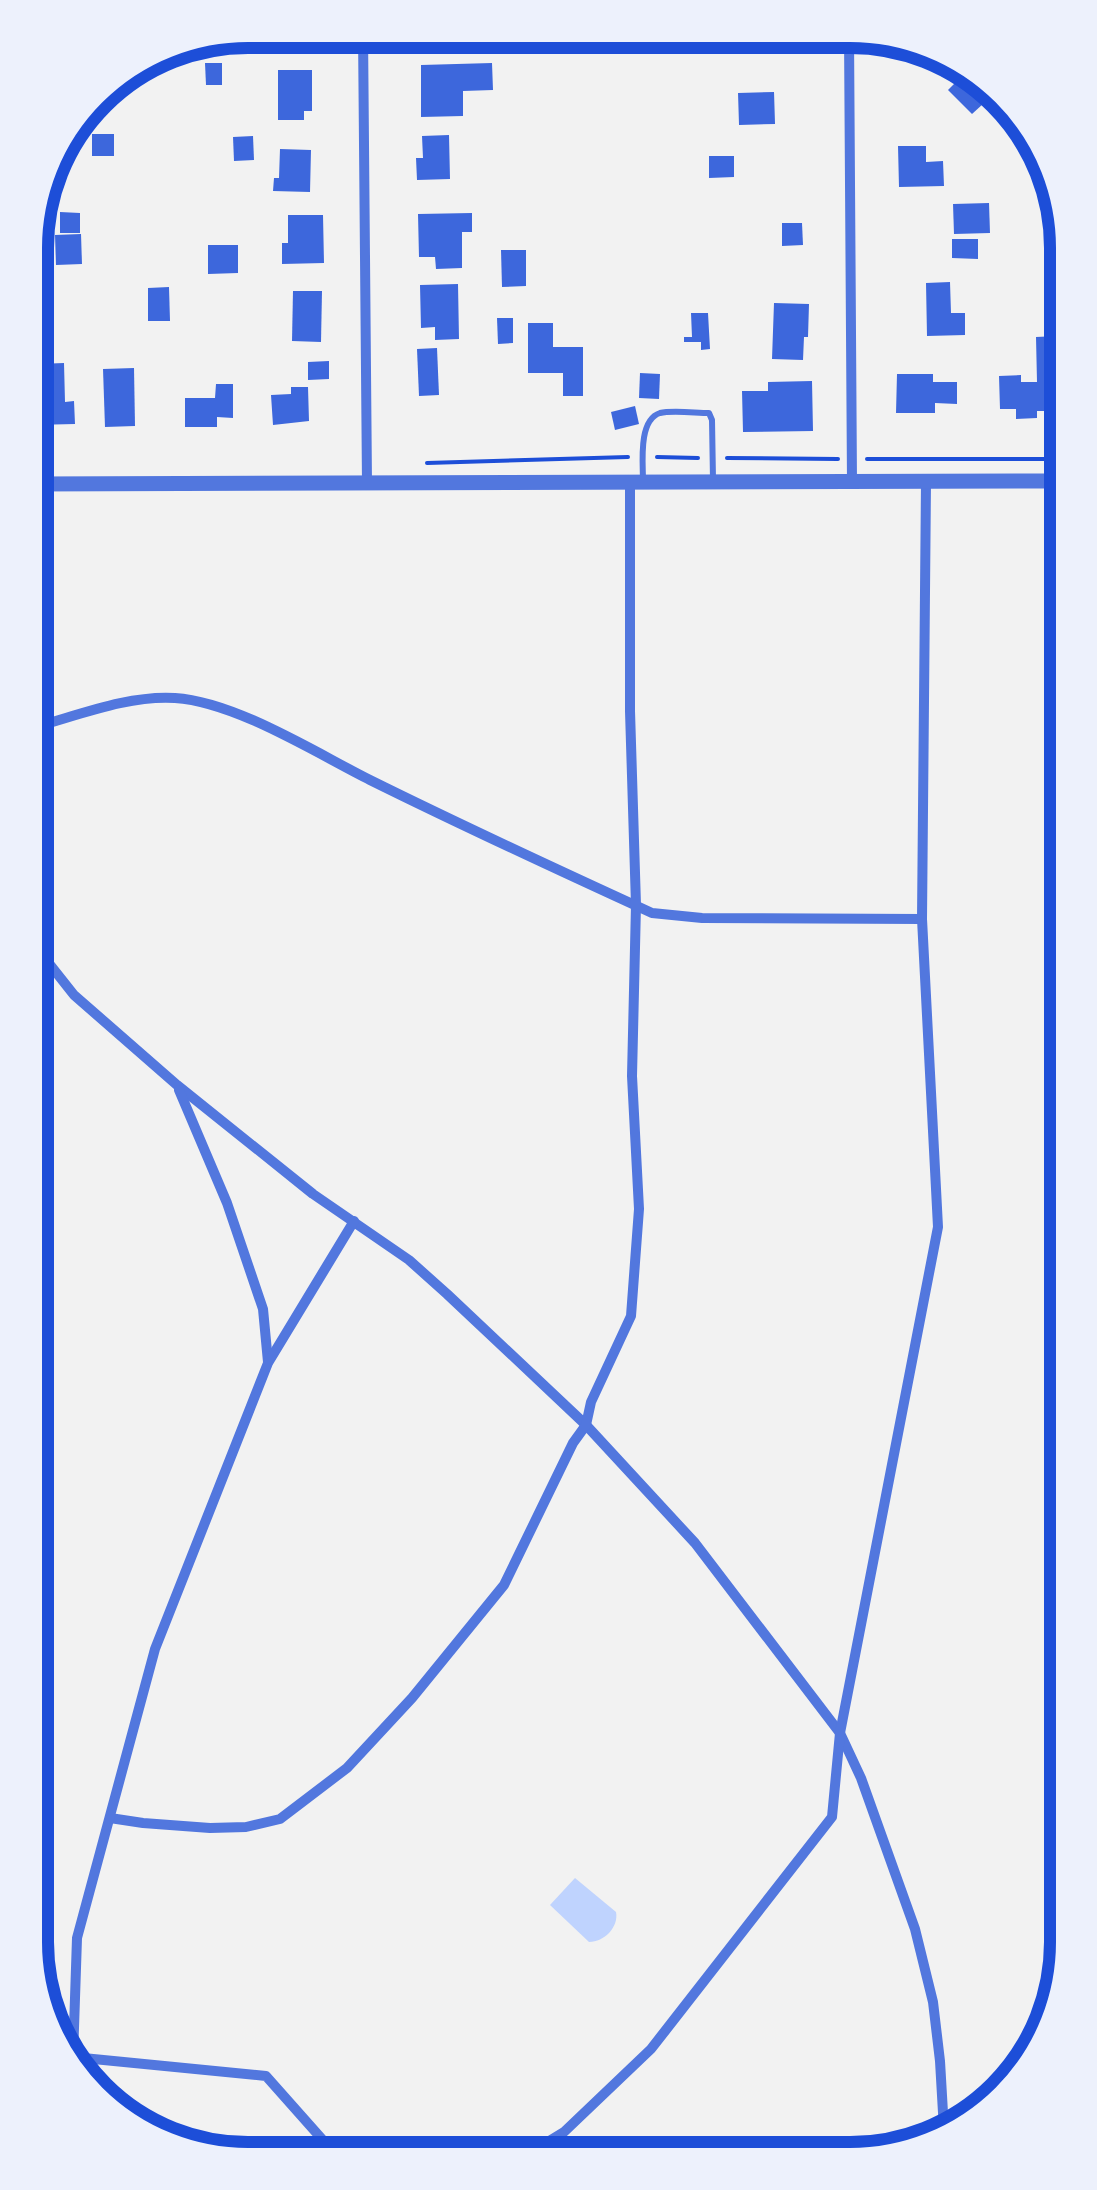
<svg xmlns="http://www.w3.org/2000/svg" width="1097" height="2190" viewBox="0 0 1097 2190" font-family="Arial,sans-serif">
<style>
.water{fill:#bfd3fe}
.building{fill:#3d67dc}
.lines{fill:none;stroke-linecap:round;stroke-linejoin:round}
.path{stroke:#1d4ed8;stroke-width:4}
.service{stroke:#5277de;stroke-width:6}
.minor{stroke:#5277de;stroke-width:10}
.tertiary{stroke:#5277de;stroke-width:15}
.rim{fill:none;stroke:#1d4ed8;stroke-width:12}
</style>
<rect width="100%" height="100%" fill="#f2f2f2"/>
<path class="water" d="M575,1878L616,1912C619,1927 604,1942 589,1942L550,1905Z"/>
<g class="building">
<polygon points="271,30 307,30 306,44 271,44"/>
<polygon points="741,33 778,36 778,52 740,51"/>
<polygon points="205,63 222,63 222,85 206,85"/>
<polygon points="492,63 493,90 463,91 463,116 421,117 421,65"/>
<polygon points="278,70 312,70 312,111 304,111 304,120 278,120"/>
<polygon points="967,71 980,78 995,93 972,114 948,90"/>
<polygon points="774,92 775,124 739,125 738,93"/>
<rect x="92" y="134" width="22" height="22"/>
<polygon points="449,135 450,179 417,180 416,158 423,158 422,136"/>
<polygon points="253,136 254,160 234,161 233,137"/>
<polygon points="898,146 926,146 926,162 943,161 944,186 899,187"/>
<polygon points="280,149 311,150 310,192 273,191 274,178 279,178"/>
<polygon points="709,156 734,156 734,177 709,178"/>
<polygon points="989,203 990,233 954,234 953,204"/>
<polygon points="60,212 80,213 80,233 60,233"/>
<polygon points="472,213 472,232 462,232 462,268 436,269 435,257 419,257 418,214"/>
<polygon points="288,215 323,215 324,263 282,264 282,243 288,243"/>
<polygon points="782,223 802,223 803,245 782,246"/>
<polygon points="81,234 82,264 56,265 55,235"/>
<polygon points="952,239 978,239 978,259 952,258"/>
<polygon points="208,245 238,245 238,273 208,274"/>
<polygon points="501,250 526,250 526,286 502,287"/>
<polygon points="950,282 951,313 965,313 965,335 927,336 926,283"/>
<polygon points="458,284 459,339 435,340 435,327 421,328 420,285"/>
<polygon points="169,287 170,321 148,321 148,288"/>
<polygon points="293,291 322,291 321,342 292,341"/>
<polygon points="774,303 809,304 808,337 804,337 803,360 772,359"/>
<polygon points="691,313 708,313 710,349 701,350 701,342 684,342 684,337 692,337"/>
<polygon points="497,318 513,318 513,343 498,344"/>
<polygon points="528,323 553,323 553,347 583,347 583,396 563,396 563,373 528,373"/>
<polygon points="1057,336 1057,411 1037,411 1037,418 1016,419 1016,409 1000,409 999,376 1021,375 1021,382 1037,382 1036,337"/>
<polygon points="437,348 439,395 419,396 417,349"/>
<polygon points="329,361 329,379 308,380 308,362"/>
<polygon points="64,363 65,402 74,401 75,424 33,425 33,396 39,396 38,364"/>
<polygon points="134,368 135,426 105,427 103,369"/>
<polygon points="640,373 660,374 659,399 639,398"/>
<polygon points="897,374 933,374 933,382 957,382 957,404 935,403 935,413 896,413"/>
<polygon points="812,381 813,431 743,432 742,391 768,391 768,382"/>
<polygon points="216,384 233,384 233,418 217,417 217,427 185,427 185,398 215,398"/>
<polygon points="291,387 308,387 309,421 273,425 271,395 291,394"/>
<polygon points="635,406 639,424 615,430 611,412"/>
</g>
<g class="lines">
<g class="path">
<polyline points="657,457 698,458"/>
<polyline points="727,458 838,459"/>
<polyline points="867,459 1057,459"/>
<polyline points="427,463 628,457"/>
</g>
<path class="service" d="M643,481C643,463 638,420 660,413C672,410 696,413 709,413L712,420L713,480"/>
<g class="minor">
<polyline points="363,31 367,483"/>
<polyline points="849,34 852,482"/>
<path d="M35,727C79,715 129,695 175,698C236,702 316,753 370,780C463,826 558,870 652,913L702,918L922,919"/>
<polyline points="36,947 74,995 177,1085 313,1194 409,1260 447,1294 586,1425 695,1543 840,1733 861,1778 915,1929 933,2002 940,2061 944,2130"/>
<polyline points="179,1090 227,1203 263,1309 268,1362"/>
<polyline points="110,1818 143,1823 210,1828 246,1827 280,1819 347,1768 412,1698 504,1585 573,1443 586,1425 591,1402 631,1316 639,1209 632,1076 636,905 630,711 630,483"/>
<polyline points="73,2057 266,2076 337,2156"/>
<polyline points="73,2058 77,1938 155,1649 268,1363 354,1221"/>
<polyline points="528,2154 564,2132 651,2049 832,1817 840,1733 938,1227 922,919 926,482"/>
</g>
<polyline class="tertiary" points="33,484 1057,481"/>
</g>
<path d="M0 0H1097V2190H0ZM248 48H850A200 200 0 0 1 1050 248V1942A200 200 0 0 1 850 2142H248A200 200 0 0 1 48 1942V248A200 200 0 0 1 248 48Z" fill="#edf1fc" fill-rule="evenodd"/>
<path class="rim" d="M248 48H850A200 200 0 0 1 1050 248V1942A200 200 0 0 1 850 2142H248A200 200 0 0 1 48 1942V248A200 200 0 0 1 248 48Z"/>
</svg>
